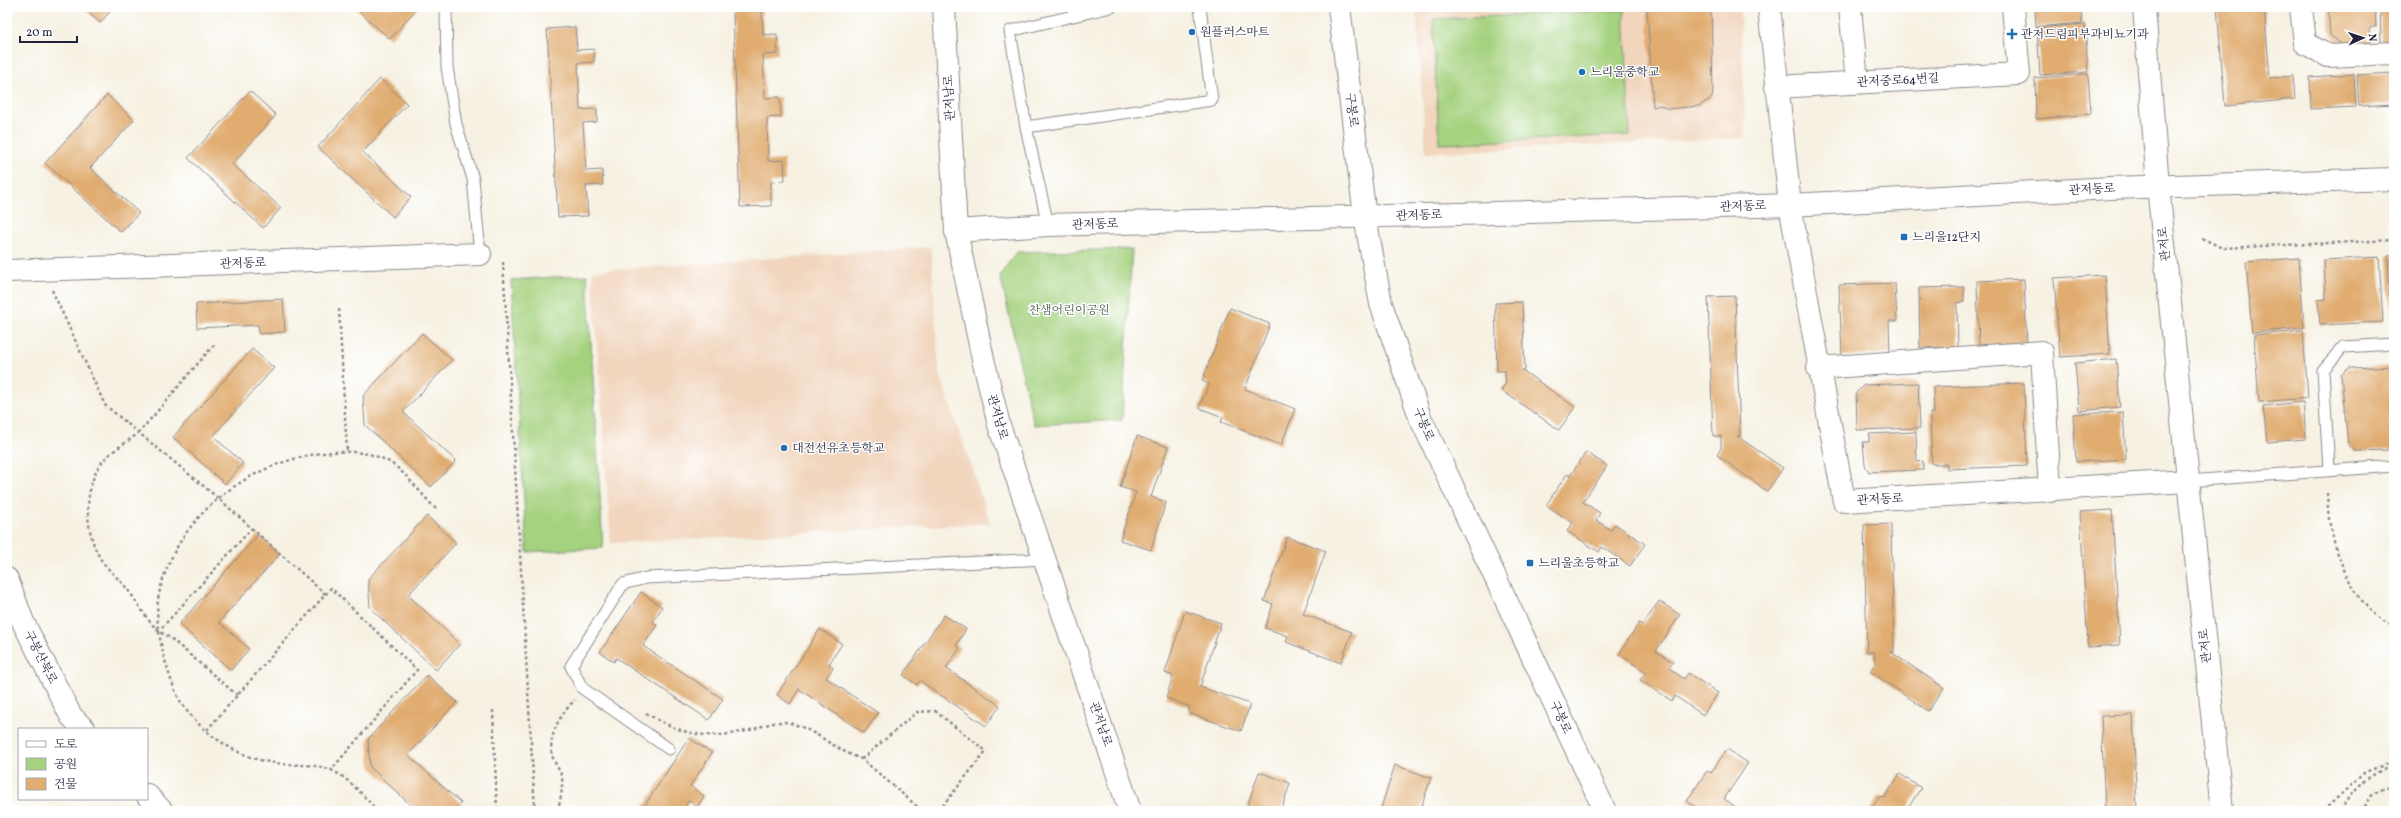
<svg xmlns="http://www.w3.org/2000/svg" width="2401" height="818" viewBox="0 0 2401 818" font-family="Vollkorn,'Noto Serif KR',serif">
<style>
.built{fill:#f1d5bd}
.green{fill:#a5d27f;stroke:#647a5d}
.building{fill:#e0ac70}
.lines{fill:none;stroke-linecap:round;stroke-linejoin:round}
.lane-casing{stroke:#8c8a8e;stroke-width:13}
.street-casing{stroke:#8c8a8e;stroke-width:24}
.secondary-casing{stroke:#8c8a8e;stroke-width:24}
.path{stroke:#8c8a8e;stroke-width:2.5;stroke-dasharray:3 3;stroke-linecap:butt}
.lane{stroke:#fff;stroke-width:11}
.street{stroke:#fff;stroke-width:22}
.secondary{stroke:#fff;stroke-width:22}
.poi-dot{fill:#1f6fb2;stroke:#fff;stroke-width:1.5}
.labels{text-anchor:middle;stroke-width:3;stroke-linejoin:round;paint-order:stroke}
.poi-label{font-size:12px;fill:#22223b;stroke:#fff;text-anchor:start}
.street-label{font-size:12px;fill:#22223b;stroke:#fff}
.park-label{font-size:12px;fill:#506053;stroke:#fff}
</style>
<rect width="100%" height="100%" fill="#fff"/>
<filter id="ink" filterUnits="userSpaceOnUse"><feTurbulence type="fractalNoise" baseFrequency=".025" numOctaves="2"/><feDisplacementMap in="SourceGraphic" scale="8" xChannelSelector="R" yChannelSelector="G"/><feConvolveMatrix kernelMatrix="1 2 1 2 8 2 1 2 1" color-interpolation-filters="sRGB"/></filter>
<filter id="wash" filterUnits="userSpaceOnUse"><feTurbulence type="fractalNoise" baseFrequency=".012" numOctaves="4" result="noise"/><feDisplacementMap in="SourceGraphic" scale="16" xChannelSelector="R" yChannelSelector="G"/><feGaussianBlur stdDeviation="0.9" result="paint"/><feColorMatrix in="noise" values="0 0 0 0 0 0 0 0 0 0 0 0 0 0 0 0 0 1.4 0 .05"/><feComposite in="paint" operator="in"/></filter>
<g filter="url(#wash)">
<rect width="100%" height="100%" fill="#f6f1e2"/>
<g class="built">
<polygon points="1416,7 1740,7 1746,138 1426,153"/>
<polygon points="931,247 939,372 990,523 611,543 592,271"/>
</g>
<g class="green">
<polygon points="1624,10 1630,135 1439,144 1433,19"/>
<polygon points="1132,249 1122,420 1034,425 1000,275 1017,252"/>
<polygon points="587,275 603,548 527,552 511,280"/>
</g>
<g id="blocks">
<g class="building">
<polygon points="82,7 114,7 100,23"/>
<polygon points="354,7 418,7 390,39"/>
<polygon points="1647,7 1711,7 1713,90 1712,98 1699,106 1668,109 1660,105 1653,107"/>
<polygon points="2035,7 2081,7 2082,23 2036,27"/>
<polygon points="2217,7 2264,7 2270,78 2293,76 2295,99 2225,106"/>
<polygon points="2328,7 2375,7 2376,27 2370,27 2371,45 2344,46 2330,35"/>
<polygon points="2386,7 2394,7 2394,44 2381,45 2380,8"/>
<polygon points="762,10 763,35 777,34 778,54 763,55 765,98 780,97 781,117 767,118 768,161 784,160 785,181 771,182 771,206 740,207 733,11"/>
<polygon points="2085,24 2088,72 2040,75 2037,28"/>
<polygon points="575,27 577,50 594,49 594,62 578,63 580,110 597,109 597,122 583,123 586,171 602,170 603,185 586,186 588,216 558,217 547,29"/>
<polygon points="2394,73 2394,104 2359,106 2357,75"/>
<polygon points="2088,74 2091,114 2036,119 2035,78"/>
<polygon points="2354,74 2356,107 2311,109 2310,77"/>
<polygon points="380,79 407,104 363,152 411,197 393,217 318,147"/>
<polygon points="250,91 276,115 232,164 281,208 263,228 188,158"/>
<polygon points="107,95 134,120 90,168 139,213 121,232 45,163"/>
<polygon points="2394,255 2394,320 2391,320 2388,256"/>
<polygon points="2379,257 2383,322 2320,325 2318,300 2326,299 2324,260"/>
<polygon points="2299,258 2304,328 2252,333 2246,262"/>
<polygon points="2105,275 2110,354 2060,357 2054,278"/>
<polygon points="2024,279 2027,346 1979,348 1977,281"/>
<polygon points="1895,283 1897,321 1889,321 1890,353 1842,356 1839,285"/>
<polygon points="1964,287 1964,302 1957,303 1958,347 1920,348 1919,288"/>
<polygon points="1735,296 1740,436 1737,436 1783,468 1767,491 1717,455 1721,448 1721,436 1713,436 1708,297"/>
<polygon points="283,299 285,332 259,334 258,325 197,328 196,304"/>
<polygon points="1522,302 1525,370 1522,370 1575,407 1559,430 1501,390 1506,383 1505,371 1497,371 1495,303"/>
<polygon points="1230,308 1270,324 1245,389 1295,409 1281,445 1221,422 1223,417 1199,408 1209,384 1202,381"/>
<polygon points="2303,331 2308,398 2259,402 2254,335"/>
<polygon points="422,333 452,360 403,412 456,461 431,487 365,425 363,396"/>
<polygon points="252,349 274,368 213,436 243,463 225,484 173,437"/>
<polygon points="2116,359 2120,407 2079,411 2075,363"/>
<polygon points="2394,366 2394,450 2355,451 2348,444 2341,375 2349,368"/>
<polygon points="1918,383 1920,428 1857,430 1856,393 1864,385"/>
<polygon points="2024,383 2027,466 1947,469 1947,464 1932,464 1930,413 1934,413 1933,387"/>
<polygon points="2303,402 2306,439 2267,442 2263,406"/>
<polygon points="2123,412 2126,459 2076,462 2073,414"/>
<polygon points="1916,432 1917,462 1923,461 1923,470 1869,472 1865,465 1863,442 1869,442 1869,434"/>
<polygon points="1137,436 1168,447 1151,497 1166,502 1151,550 1120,540 1136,492 1120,487"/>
<polygon points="1586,452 1607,466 1583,502 1600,513 1596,520 1611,530 1615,524 1645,544 1630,566 1602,547 1599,552 1567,531 1573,523 1546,505 1567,474 1570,476"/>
<polygon points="2112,510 2120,645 2088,647 2080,512"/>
<polygon points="427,516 456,543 408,595 460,644 436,670 370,608 368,579"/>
<polygon points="1891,524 1894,652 1891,652 1944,688 1928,711 1870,671 1875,664 1874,652 1867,652 1864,525"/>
<polygon points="258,535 280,554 219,622 249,649 231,670 179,624"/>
<polygon points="1287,537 1326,551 1303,614 1352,632 1341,663 1286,642 1288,636 1265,628 1273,604 1264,601"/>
<polygon points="641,592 662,607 653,622 657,625 643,646 723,699 709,720 616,658 614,662 600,652"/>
<polygon points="1659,601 1680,615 1656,651 1673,662 1669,668 1684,679 1688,673 1718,693 1703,715 1675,696 1672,701 1640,680 1646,672 1619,654 1639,623 1643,625"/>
<polygon points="1185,611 1221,623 1200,687 1250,704 1241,731 1188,713 1190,707 1166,698 1173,676 1165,673"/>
<polygon points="944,615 966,629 956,645 960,648 946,668 1000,706 986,726 920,681 917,685 903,675"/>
<polygon points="820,629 842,644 829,664 833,668 826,678 878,713 864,733 799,689 790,704 777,695"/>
<polygon points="427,675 457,702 408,755 461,803 454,811 417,811 370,767 368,739"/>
<polygon points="2133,715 2137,811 2105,811 2101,716"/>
<polygon points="689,738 712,753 690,786 704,796 697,807 689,801 682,811 641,811"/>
<polygon points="1727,749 1748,763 1724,799 1742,811 1701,811 1687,801 1707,771 1711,773"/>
<polygon points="1395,765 1431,778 1420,811 1380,811"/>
<polygon points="1259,772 1290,783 1281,811 1252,811 1253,809 1247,807"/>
<polygon points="1900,774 1921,788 1906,811 1870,811 1880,796 1884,798"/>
</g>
</g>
</g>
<g filter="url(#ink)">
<use href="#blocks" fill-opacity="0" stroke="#8c8a8e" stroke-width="1"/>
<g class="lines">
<defs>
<g id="lane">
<polyline points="446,7 447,67 456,124 473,179 480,254"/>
<polyline points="1026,127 1212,100 1200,7"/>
<polyline points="1048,225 1026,127 1010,31 1111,7"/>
<polyline points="2329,469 2323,370 2343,347 2394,344"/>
<polyline points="2188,481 2394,466"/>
<polyline points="669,749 582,688 571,666 623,584 646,578 1045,559"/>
</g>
<g id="street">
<polyline points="944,7 956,231 983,359 999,425 1130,811"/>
<polyline points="1769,7 1790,205 1844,501 2188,481"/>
<polyline points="1850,7 1857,82"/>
<polyline points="2301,7 2305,43 2328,56 2394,53"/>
<polyline points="1776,87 2019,74 2013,7"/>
<polyline points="956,231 1048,225 1790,205 2111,188 2394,179"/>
<polyline points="7,271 480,254"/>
<polyline points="1818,368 2042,352 2050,491"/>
</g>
<g id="secondary">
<polyline points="1339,7 1365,217 1381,304 1420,417 1605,811"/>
<polyline points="2144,7 2158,186 2222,811"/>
<polyline points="7,579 23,622 71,716 84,729"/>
<polyline points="147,795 162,811"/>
</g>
</defs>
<use href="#lane" class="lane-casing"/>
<use href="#street" class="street-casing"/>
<use href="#secondary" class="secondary-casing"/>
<g class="path">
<polyline points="2202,238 2222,248 2394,240"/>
<polyline points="503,262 535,811"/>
<polyline points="52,290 105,405 218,498 325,594"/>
<polyline points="339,309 347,452"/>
<path d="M214,345C189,373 166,402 141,430C129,443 112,448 100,465C83,491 85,532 100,558C106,568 117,577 124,585C139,602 148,628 169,637L237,695"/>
<path d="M2327,493C2328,505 2328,518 2331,529C2338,563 2359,613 2394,626"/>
<polyline points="158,632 252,528"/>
<polyline points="493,710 497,811"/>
<polygon points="935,711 986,751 941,808 919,808 862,759 917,712"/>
<path d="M646,713C684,736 707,740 750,730C761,727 774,721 785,722C814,727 835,751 862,759"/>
<polyline points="207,730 331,588 417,670 331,770"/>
<path d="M2365,807C2369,793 2381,789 2394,786"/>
<path d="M378,811C364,797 351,780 333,771C317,763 293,766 276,763C241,759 205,736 184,707C174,693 169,673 164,657C159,636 154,612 160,590C177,519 241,468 311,455C337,450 368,449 391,463C406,473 423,496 436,509"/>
<path d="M558,811C560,800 563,789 562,777C560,770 555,764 553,758C546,737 561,713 575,700"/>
<polyline points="2323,811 2365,772 2387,764 2394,758"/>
<path d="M2341,811C2350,791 2372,770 2394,767"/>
</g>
<use href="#lane" class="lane"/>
<use href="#street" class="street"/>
<use href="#secondary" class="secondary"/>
</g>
</g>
<g class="poi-dot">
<circle cx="1192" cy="32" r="4"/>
<path d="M2010 28h4v4h4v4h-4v4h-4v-4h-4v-4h4z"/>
<circle cx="1582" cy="72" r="4"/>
<rect x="1900" y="233" width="8" height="8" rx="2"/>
<circle cx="784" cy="448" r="4"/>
<rect x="1526" y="559" width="8" height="8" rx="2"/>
</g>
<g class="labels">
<g class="poi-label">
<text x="1200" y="36">원플러스마트</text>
<text x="2021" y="38">관저드림피부과비뇨기과</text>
<text x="1590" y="76">느리울중학교</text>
<text x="1912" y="241">느리울12단지</text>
<text x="792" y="452">대전선유초등학교</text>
<text x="1538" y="567">느리울초등학교</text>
</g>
<g class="street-label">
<text transform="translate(1898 80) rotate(-3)" y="4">관저중로64번길</text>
<text transform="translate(949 98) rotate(-93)" y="4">관저남로</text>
<text transform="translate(1352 110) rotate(83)" y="4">구봉로</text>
<text transform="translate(2092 189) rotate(-3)" y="4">관저동로</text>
<text transform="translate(1743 206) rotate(-2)" y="4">관저동로</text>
<text transform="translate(1419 215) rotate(-2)" y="4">관저동로</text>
<text transform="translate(1095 224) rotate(-2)" y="4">관저동로</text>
<text transform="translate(2164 244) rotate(-96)" y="4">관저로</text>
<text transform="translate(243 263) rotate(-2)" y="4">관저동로</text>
<text transform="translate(998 417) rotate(74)" y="4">관저남로</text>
<text transform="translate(1424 424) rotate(67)" y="4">구봉로</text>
<text transform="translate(1880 499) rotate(-3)" y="4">관저동로</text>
<text transform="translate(2205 646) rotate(-96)" y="4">관저로</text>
<text transform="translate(41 657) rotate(63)" y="4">구봉산북로</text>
<text transform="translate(1561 717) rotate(65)" y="4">구봉로</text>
<text transform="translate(1101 724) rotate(71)" y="4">관저남로</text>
</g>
<g class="park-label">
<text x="1069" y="314">찬샘어린이공원</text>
</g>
</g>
<rect width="2401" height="818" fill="none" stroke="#fff" stroke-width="24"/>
<rect x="18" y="728" width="130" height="72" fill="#ffffff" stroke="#a7a7b1"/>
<rect x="26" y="741" width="20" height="6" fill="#ffffff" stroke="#a7a7b1"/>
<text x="54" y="748" font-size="12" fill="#22223b">도로</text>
<rect x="26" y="758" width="20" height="12" fill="#a5d27f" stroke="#a7a7b1"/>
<text x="54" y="768" font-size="12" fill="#22223b">공원</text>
<rect x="26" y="778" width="20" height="12" fill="#e0ac70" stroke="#a7a7b1"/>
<text x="54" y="788" font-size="12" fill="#22223b">건물</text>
<g transform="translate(2363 38) rotate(87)" stroke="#ffffff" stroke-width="3" paint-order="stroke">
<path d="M0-3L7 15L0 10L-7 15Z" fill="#22223b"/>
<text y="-6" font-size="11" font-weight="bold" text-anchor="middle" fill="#22223b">N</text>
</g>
<path d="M20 36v6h57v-6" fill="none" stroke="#22223b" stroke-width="2"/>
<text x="26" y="36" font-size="12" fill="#22223b" stroke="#ffffff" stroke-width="3" paint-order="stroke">20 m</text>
</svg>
